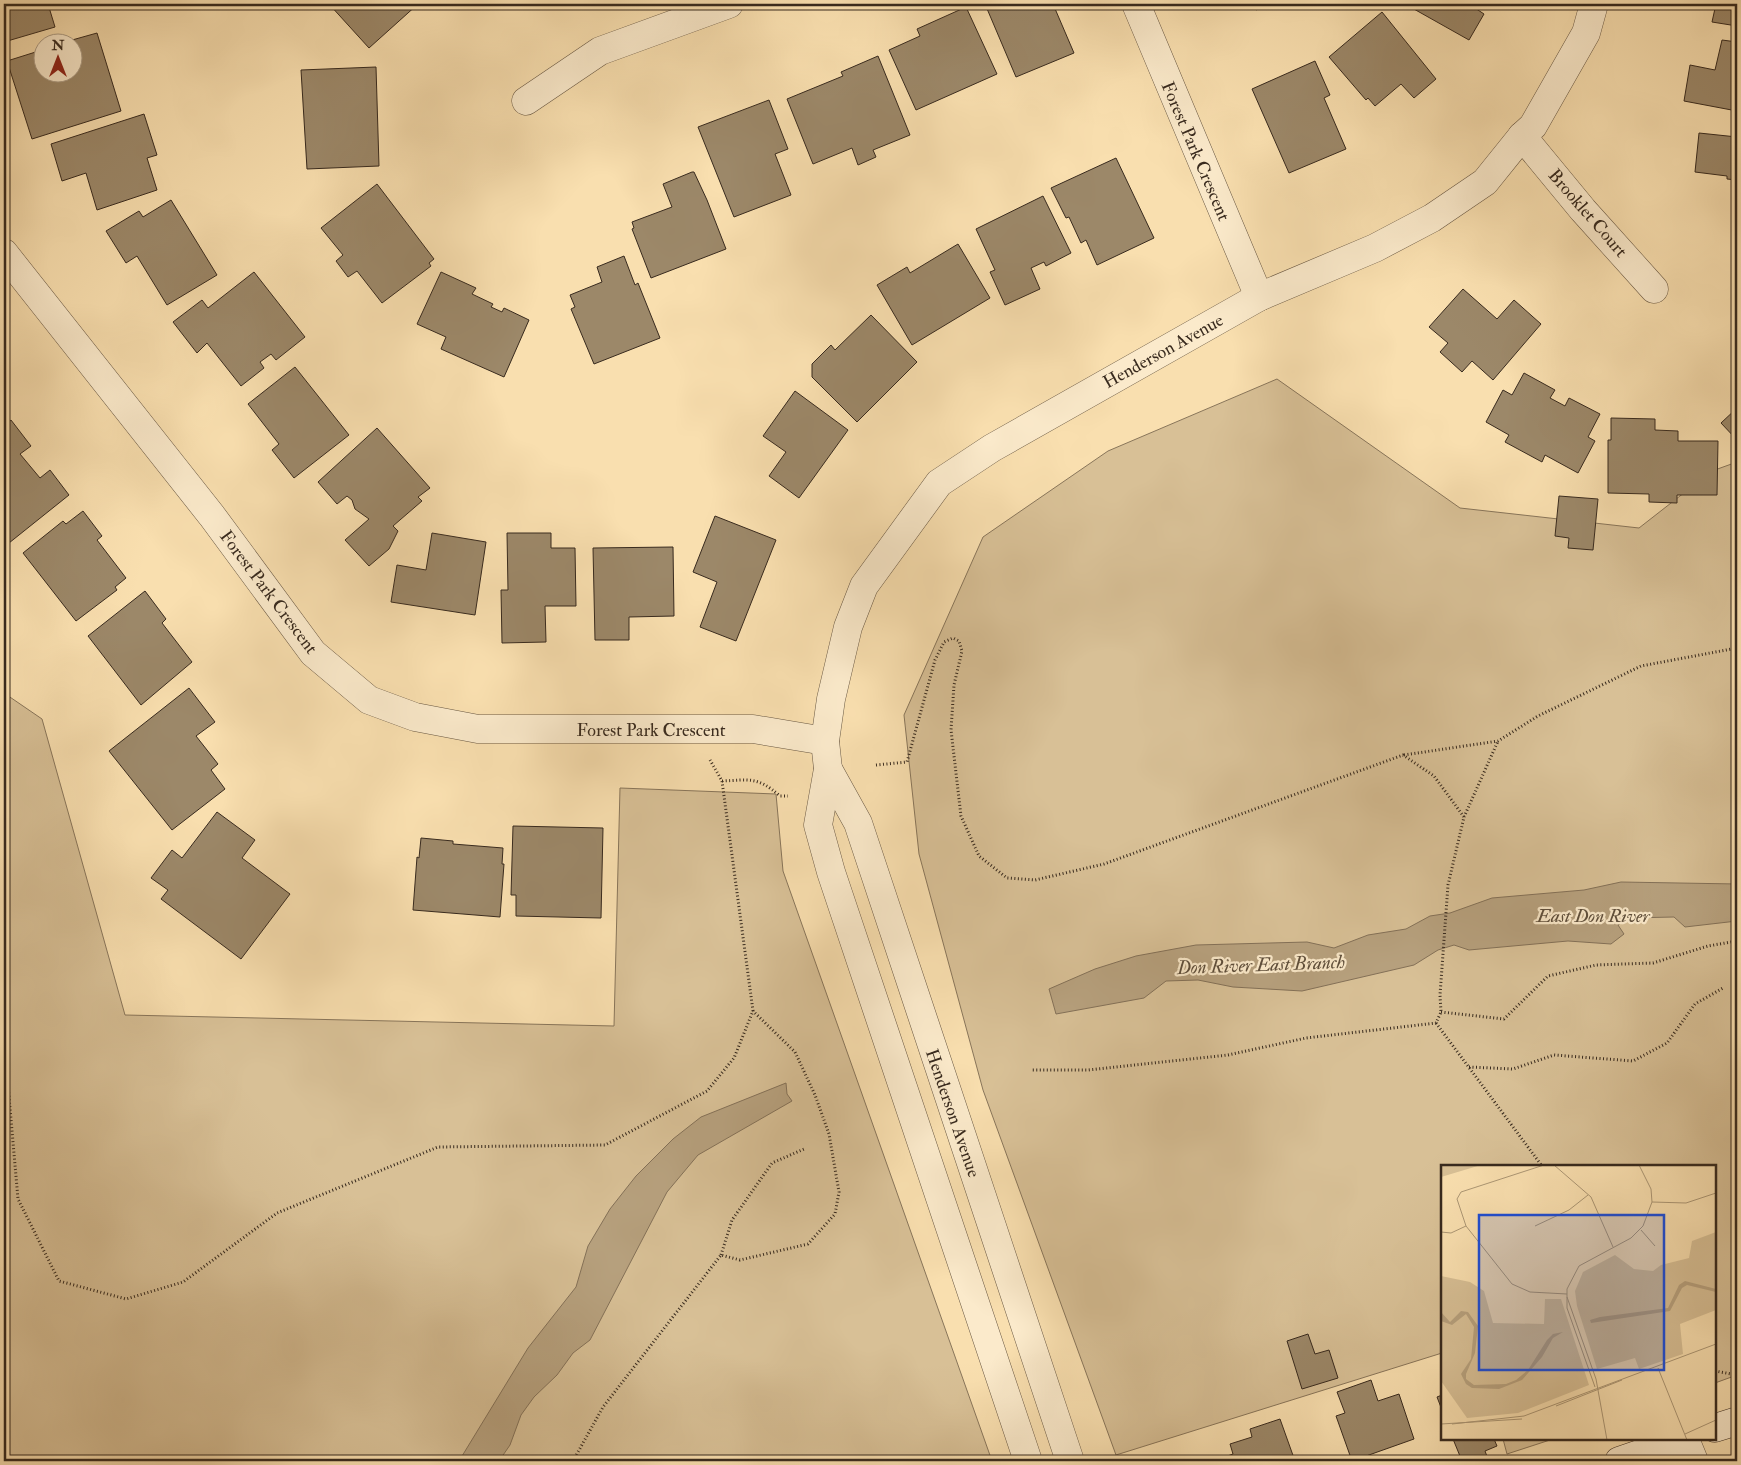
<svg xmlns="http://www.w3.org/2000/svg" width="1741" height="1465" viewBox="0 0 1741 1465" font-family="'IM FELL Double Pica',serif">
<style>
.green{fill:#d8c096;stroke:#88755a}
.water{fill:#b7a17e;stroke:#847158}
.building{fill:#9c8869;stroke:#382a1e}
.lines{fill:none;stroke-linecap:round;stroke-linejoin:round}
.minor-casing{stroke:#685742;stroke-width:29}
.secondary-casing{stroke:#382a1e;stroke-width:29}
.path{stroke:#382a1e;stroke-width:3;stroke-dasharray:1 2.5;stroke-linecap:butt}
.minor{stroke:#fbeacb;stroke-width:28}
.secondary{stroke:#fbeacb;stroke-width:28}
.labels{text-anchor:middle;stroke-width:4.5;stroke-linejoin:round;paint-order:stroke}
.street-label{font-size:18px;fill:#382a1e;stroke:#fbeacb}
.water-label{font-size:19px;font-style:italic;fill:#5e4e3b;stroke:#fbeacb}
.inset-road{fill:none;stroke:#ac9775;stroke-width:1}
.view{fill:#1d4ed8;fill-opacity:0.15;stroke:#1d4ed8;stroke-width:2.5}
.inset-edge{fill:none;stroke:#382a1e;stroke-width:2.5}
</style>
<rect width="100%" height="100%" fill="#f9dfaf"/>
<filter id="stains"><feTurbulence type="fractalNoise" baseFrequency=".004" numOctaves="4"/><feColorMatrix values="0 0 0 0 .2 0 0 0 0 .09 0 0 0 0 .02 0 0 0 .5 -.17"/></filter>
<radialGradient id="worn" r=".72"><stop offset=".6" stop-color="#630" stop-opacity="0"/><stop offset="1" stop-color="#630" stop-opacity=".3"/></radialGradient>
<g class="green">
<polygon points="1277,379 1460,508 1639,528 1712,471 1737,462 1737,1375 1715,1383 1715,1166 1442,1166 1442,1353 1116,1455 983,1090 919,854 904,715 983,537 1108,451"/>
<polygon points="4,693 42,719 125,1015 614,1026 620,788 776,794 783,871 992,1461 4,1461"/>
<polygon points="1503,1439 1553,1439 1507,1454"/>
</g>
<g class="water">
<polygon points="1621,882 1737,884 1737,921 1685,927 1674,917 1628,918 1618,925 1624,934 1611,944 1568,941 1469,950 1454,945 1438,950 1414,965 1302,991 1233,987 1198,980 1166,981 1144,998 1056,1014 1049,989 1095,969 1136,956 1196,945 1307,942 1334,948 1368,935 1406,929 1430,916 1450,913 1492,898 1584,890"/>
<polygon points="786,1083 787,1094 792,1101 698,1155 667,1192 590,1340 573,1353 557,1375 534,1397 521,1415 510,1445 499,1461 459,1461 528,1348 576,1287 588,1246 610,1209 636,1176 673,1139 701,1117"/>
</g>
<g class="building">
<polygon points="4,4 48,4 55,27 4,42"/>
<polygon points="329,4 418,4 369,48"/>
<polygon points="985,4 1053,4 1074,53 1016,77"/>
<polygon points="1253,4 1266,4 1256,10"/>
<polygon points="1405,4 1469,4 1484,14 1469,40"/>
<polygon points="1716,4 1737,4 1737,26 1712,22"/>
<polygon points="966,7 997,74 916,110 889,50 920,36 917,29"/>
<polygon points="1382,12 1436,79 1414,98 1401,84 1375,106 1368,98 1366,100 1329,57"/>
<polygon points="97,33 121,111 32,139 7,61 42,50 42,72 72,72 72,42 65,42"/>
<polygon points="1722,40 1737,42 1737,111 1684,101 1690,65 1715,70"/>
<polygon points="878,56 910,135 873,150 876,157 858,165 852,148 813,164 787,99 843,76 841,72"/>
<polygon points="1315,61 1330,95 1324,98 1346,149 1289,173 1252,89"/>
<polygon points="376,67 379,166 307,169 301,70"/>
<polygon points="769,100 788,149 775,154 791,195 734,217 698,127"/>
<polygon points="144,114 157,155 147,158 157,190 97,210 86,173 62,181 51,144"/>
<polygon points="1699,133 1737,137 1737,180 1727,179 1727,176 1695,172"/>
<polygon points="1116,158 1154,238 1097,265 1086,240 1081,243 1069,217 1066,218 1051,188"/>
<polygon points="692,172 694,172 707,200 726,249 651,278 632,229 634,228 632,222 672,207 663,184"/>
<polygon points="377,184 434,259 429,263 431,266 382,303 357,271 348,277 336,261 343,255 321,228"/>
<polygon points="1043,196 1071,253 1046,266 1044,262 1031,268 1040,289 1005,305 990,272 995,270 976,229"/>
<polygon points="171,200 217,275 167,305 137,256 126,263 106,231 139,211 143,217"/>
<polygon points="958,244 990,298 912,345 877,285 907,267 910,273"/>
<polygon points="624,256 635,285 638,283 660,338 594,364 571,309 575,307 570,295 602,282 597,267"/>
<polygon points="254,272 305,337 276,360 271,354 260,362 264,368 241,386 207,343 197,353 173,322 202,300 208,308"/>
<polygon points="441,272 476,288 472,294 493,304 491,307 502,312 504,308 529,320 504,377 441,349 446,337 417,324"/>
<polygon points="1463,289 1497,319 1514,300 1541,324 1493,380 1472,361 1462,372 1440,352 1448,343 1429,327"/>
<polygon points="871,315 917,362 857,422 812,377 812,364 831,345 835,350"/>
<polygon points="295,367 349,435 294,478 272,450 279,444 248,404"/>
<polygon points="1524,373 1555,390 1550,398 1565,406 1569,398 1600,414 1588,437 1595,441 1578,473 1545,455 1542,462 1505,442 1509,435 1486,422 1503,390 1512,395"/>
<polygon points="795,391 848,430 799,498 769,476 786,452 763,436"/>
<polygon points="1737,408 1737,440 1721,423"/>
<polygon points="1611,418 1655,419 1655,430 1678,431 1678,441 1718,441 1717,495 1677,495 1677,503 1649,502 1649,494 1608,493 1608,440 1611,440"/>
<polygon points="11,420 31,446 20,454 40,478 50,470 69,495 4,547 4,426"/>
<polygon points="377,428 430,488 418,497 422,501 393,526 398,531 389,549 369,566 345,540 369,519 355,509 352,500 347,496 337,504 318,482"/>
<polygon points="1559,496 1598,499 1593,550 1568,548 1569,538 1555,536"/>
<polygon points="83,511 102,536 97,540 126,578 115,587 117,590 76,621 23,553 63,521 66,524"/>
<polygon points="715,516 776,540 736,641 700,627 717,582 693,572"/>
<polygon points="432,533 486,542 475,615 391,602 397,565 426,570"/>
<polygon points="507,533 551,533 551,548 575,548 576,606 545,606 546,642 502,643 501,590 508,590"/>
<polygon points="673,547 674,616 629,617 629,640 595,640 593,548"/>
<polygon points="145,591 166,619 162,623 192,662 141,705 88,636"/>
<polygon points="189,688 215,722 196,736 218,764 211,770 225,789 172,830 109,751"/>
<polygon points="217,812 255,840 242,858 290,894 241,959 161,899 168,890 151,878 172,850 182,858"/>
<polygon points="513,826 603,828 601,918 516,916 516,895 511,895"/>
<polygon points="421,838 453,841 453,844 503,848 502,864 504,864 500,917 413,910 417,857 419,858"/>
<polygon points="1308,1334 1315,1354 1329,1350 1338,1378 1302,1389 1287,1341"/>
<polygon points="1371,1380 1378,1401 1399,1394 1414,1439 1352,1461 1336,1416 1345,1413 1337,1392"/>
<polygon points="1442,1395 1442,1410 1437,1397"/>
<polygon points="1280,1419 1295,1461 1213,1461 1233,1454 1230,1444 1252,1437 1250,1429"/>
<polygon points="1453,1439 1494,1439 1497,1446 1485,1451 1488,1459 1482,1461 1462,1461"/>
</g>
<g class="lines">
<defs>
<g id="minor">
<polyline points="1136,4 1259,297"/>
<polyline points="526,101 600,51 729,4"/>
<polyline points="1522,136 1583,210 1654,289"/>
<polyline points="4,253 212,516 313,653 369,700 415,717 478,729 753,729 825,741"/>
<polyline points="828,769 858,823 1070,1461"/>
<polyline points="1685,1439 1694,1461"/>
<polyline points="1028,1461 831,872 818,825 828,769 825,741 831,699 848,627 864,586 939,483 992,448 1259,297 1375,248 1432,218 1485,182 1522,136 1533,126 1586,33 1594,4"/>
</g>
<g id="secondary">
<polyline points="1715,1428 1737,1421"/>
<polyline points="1619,1461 1683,1439"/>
</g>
</defs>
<use href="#minor" class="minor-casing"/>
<use href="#secondary" class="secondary-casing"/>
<g class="path">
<polyline points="1404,755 1498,741 1538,716 1641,666 1737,648"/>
<polyline points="876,765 907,762 935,660 944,642 953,638 959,641 962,651 954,685 951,730 961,816 979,856 1007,878 1035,880 1104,864 1403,755 1434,776 1464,817 1448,885 1440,995 1441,1012 1436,1023 1306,1038 1228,1055 1088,1070 1031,1070"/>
<path d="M722,781C750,780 757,776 780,796H788"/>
<polyline points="1464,817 1498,741"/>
<polyline points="1441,1012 1504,1019 1548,976 1596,965 1653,963 1708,946 1737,941"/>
<polyline points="1436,1023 1542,1166"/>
<polyline points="4,1040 18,1199 59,1281 126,1299 183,1282 277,1213 438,1147 605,1145 707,1091 734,1058 753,1011 722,781 710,760"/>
<polyline points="1469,1067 1513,1069 1554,1055 1633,1061 1667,1043 1695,1004 1723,988"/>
<polyline points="721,1255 732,1220 772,1163 804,1149"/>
<polyline points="1715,1371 1737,1375"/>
<polyline points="573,1461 603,1407 721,1255 740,1260 808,1244 835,1214 839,1192 829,1134 815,1095 795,1052 753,1011"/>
</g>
<use href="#minor" class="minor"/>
<use href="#secondary" class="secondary"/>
</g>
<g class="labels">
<g class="street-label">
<text transform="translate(1196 151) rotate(67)" y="6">Forest Park Crescent</text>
<text transform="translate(1588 213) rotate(49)" y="6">Brooklet Court</text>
<text transform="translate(1163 351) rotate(-29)" y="6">Henderson Avenue</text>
<text transform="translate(269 592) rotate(53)" y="6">Forest Park Crescent</text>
<text x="651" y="736">Forest Park Crescent</text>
<text transform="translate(953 1113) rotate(71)" y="6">Henderson Avenue</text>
</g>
<g class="water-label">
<text x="1593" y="922">East Don River</text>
<text transform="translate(1261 964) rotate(-2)" y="7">Don River East Branch</text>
</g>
</g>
<g transform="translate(1441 1165)">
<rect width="275" height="275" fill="#f9dfaf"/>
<path d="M0,0H40L0,12ZM275,67V145L239,159L242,189L198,204L194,193L156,204L136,141L134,126L142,107L174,90L193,104L212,106L220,100L248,93L251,76ZM0,111L29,117L43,126L52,158L103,159L104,134H120L148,220L77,248L26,253L0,216Z" fill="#d8c096"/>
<path d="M244,116L275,124V127L246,120L241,123L229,146L150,158L149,155L159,152L227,143L238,120ZM20,146L27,147L37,161L34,188L25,209V214L33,220L65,219L75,215L87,205L106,175L112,169L122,167L112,173L101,192L81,215L58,224L31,223L25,219L20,209L30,194L33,162L25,149L11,160L0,156V147L9,157Z" fill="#b7a17e"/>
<path class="inset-road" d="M103,0L20,27L16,34L25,61L71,119L89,127L126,129M113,0L150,32L172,82M211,37L245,38L275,28M94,61L128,45L147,30M200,65L214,81M0,67L10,68L25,61M126,132L155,214L166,275M217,203L246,275M154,222L126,143V124L138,101L190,73L202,61L211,37L210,24L198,0M115,241L181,215M0,259L81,254M11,259L83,251L275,179M244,269L275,255"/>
<path class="view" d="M38,50H223V205H38Z"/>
<rect width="275" height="275" class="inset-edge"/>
</g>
<rect width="1741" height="1465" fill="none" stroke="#f9dfaf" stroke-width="20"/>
<rect x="5" y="5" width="1731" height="1455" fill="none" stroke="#382a1e" stroke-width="2.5"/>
<rect x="10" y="10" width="1721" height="1445" fill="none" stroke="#382a1e"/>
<g transform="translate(58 58)"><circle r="24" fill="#fbeacb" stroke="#ad9d86"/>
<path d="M0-4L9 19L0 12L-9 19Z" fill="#8f2418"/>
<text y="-8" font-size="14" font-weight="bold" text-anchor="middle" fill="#382a1e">N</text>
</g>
<rect width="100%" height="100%" filter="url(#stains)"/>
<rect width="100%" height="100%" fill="url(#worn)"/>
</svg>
